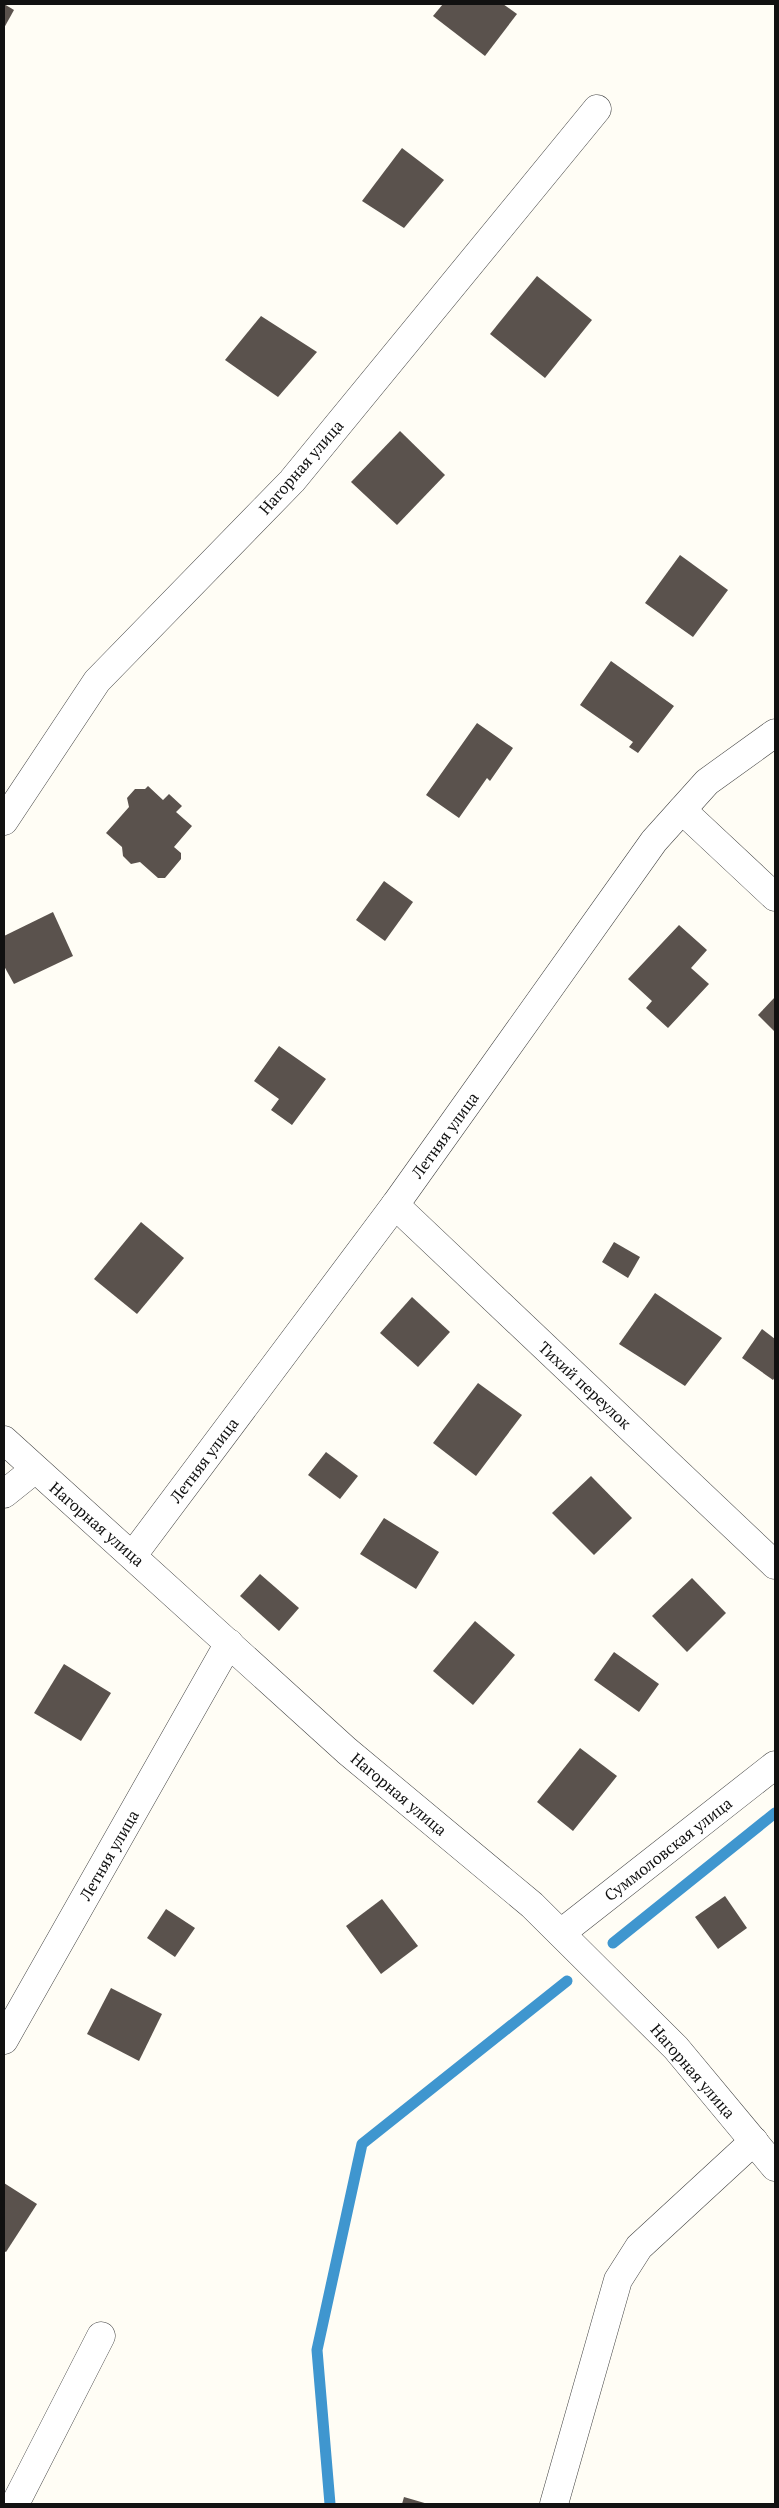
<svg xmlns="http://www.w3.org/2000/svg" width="779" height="2508" viewBox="0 0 779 2508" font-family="'PT Serif',serif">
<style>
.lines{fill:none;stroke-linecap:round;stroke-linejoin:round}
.stream{stroke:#3f96cf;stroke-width:11}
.building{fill:#5a524d}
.minor-casing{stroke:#444;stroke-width:29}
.minor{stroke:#fff;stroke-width:28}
.labels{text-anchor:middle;stroke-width:5;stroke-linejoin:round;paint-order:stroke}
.street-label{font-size:16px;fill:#111;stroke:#fff}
</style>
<rect width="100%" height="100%" fill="#fffdf5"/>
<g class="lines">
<g class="stream">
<polyline points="613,1943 775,1813"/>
<polyline points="330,2504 317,2350 362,2144 567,1981"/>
</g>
</g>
<g class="building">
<polygon points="4,4 14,10 4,28"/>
<polygon points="443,4 503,4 517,14 485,56 433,16"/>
<polygon points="402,148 444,180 404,228 362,201"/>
<polygon points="537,276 592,320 545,378 490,334"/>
<polygon points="261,316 317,352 278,397 225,360"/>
<polygon points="400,431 445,475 397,525 351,482"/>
<polygon points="680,555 728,590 693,637 645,603"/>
<polygon points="611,661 674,706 638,753 629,747 633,742 580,705"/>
<polygon points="477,723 513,748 490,781 487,778 459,818 426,795"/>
<polygon points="148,786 163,800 169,794 182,806 176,812 192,826 174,847 181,853 181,859 165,878 158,878 140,862 131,864 123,856 122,847 106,833 129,807 127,798 135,789 145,789"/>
<polygon points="384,881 413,902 385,941 356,920"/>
<polygon points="53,912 73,956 14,984 4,966 4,936"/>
<polygon points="679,925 707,950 691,968 709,984 668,1028 646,1008 652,1001 628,979"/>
<polygon points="775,997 775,1032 758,1015"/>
<polygon points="279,1046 326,1079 292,1125 271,1110 279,1099 254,1081"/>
<polygon points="141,1222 184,1258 137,1314 94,1279"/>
<polygon points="614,1242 640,1257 628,1278 602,1262"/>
<polygon points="655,1293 722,1338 685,1386 619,1344"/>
<polygon points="412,1297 450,1332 418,1367 380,1333"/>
<polygon points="762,1329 775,1339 775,1377 773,1380 742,1358"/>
<polygon points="478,1383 522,1415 476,1476 433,1443"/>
<polygon points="326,1452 358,1476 340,1499 308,1475"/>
<polygon points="591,1476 632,1518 594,1555 552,1513"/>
<polygon points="384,1518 439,1552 416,1589 360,1554"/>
<polygon points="260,1574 299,1608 279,1631 240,1596"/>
<polygon points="692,1578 726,1613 687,1652 652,1616"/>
<polygon points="475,1621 515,1655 473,1705 433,1671"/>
<polygon points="614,1652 659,1684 639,1712 594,1680"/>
<polygon points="64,1664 111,1693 81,1741 34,1713"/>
<polygon points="580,1748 617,1776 573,1831 537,1802"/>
<polygon points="725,1896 747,1928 718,1949 695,1917"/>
<polygon points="382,1899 418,1946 381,1974 346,1926"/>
<polygon points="166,1909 195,1928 175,1957 147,1938"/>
<polygon points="111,1988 162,2014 139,2061 87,2034"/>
<polygon points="4,2183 37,2204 6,2252 4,2251"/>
<polygon points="404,2497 428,2504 402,2504"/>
</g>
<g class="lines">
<defs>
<g id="minor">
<polyline points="682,810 775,897"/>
<polyline points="4,821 97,681 292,481 597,109"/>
<polyline points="395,1205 775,1565"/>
<polyline points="4,1440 347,1751 532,1905 676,2048 775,2167"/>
<polyline points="4,1494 34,1470"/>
<polyline points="133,1555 395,1205 654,841 707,782 775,733"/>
<polyline points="561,1933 775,1765"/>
<polyline points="4,2040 229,1643"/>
<polyline points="15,2504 101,2336"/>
<polyline points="554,2504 618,2280 639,2247 754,2141"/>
</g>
</defs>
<use href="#minor" class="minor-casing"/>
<use href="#minor" class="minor"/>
</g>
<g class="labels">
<g class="street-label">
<text transform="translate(301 467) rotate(-49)" y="6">Нагорная улица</text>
<text transform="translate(445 1135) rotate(-54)" y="6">Летняя улица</text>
<text transform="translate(585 1385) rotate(43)" y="6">Тихий переулок</text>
<text transform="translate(204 1460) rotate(-53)" y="6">Летняя улица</text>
<text transform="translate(97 1524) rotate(41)" y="6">Нагорная улица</text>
<text transform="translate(399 1794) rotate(40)" y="6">Нагорная улица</text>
<text transform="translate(668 1849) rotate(-38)" y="6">Суммоловская улица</text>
<text transform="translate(109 1855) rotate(-60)" y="6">Летняя улица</text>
<text transform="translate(693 2071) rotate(49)" y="6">Нагорная улица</text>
</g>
</g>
<rect width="779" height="2508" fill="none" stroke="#111111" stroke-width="10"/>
</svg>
